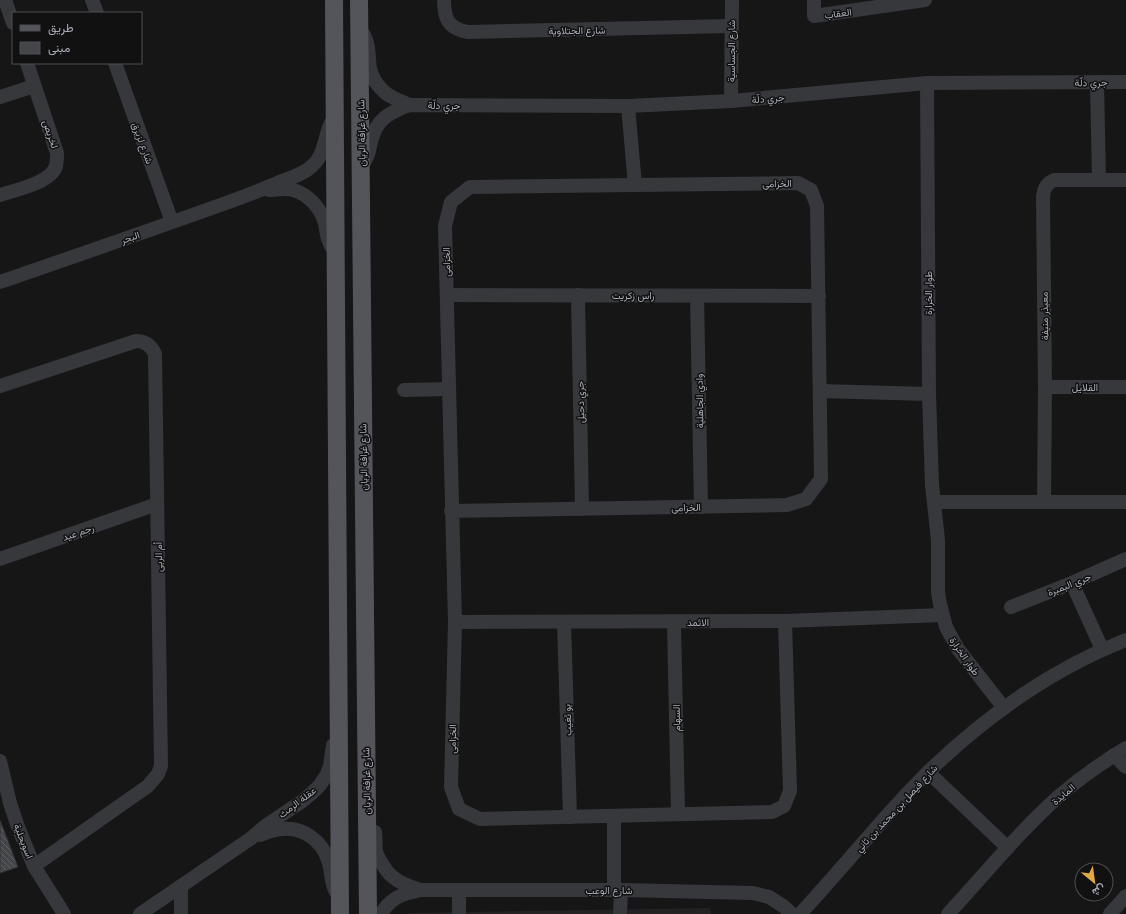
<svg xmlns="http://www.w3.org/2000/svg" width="1126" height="914" viewBox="0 0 1126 914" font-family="'Nunito Sans',Vazirmatn,sans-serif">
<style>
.built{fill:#222224}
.building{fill:url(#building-back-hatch);stroke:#303033}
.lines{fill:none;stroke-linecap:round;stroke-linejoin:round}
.minor{stroke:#37383c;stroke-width:14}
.major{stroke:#53555b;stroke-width:18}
.labels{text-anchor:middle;stroke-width:3;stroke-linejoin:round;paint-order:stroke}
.street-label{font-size:10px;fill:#a9adb6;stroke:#111112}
</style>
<defs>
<pattern id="building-back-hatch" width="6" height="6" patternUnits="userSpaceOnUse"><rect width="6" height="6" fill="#45464a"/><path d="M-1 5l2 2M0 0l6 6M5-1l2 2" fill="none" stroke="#5d5e62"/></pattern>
</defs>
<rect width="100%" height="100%" fill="#161617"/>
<polygon class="built" points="710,908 711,914 408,914 408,913"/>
<polygon class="building" points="0,820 18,867 0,873"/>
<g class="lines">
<g class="minor">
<polyline points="5,0 13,23"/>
<polyline points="92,0 97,13"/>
<path d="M444,0C444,18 448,29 468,32L731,26"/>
<polyline points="814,0 814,16 925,0"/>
<path d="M362,32C370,43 368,56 370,68C372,80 382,92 392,97C397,100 404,102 409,105"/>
<polyline points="115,63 172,222"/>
<polyline points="1097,82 1099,180"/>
<polyline points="927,83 929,394 932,485 938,540 938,592 940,604 946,627 958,649 1004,708"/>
<polyline points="0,97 34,86"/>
<polyline points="731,101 732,0"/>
<polyline points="628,106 635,185"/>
<path d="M362,165C368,158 369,151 371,142C376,119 389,113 409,105L628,106L731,101L927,83L1126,82"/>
<path d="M269,190C274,190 280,189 285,189C304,189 320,206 325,223C327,235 327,242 335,252"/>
<path d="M0,195C15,190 51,183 56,166C57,162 57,157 57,153L27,63"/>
<path d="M0,282C75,256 151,230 226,203C245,196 264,189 282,181C293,177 304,174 312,166C325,155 324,137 331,123"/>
<polyline points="447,295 819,296"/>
<polyline points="578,295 582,509"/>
<polyline points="697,296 701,507"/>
<path d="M0,386L136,341C145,341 151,345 155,354L161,766L158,774L148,786L34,866"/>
<polyline points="1045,387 1126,387"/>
<polyline points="404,390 449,389"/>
<polyline points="820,391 929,394"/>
<polyline points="934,502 1126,502"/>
<path d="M1044,502L1045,387L1043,197C1044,188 1046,184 1054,180H1126"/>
<polyline points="451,511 787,505 806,499 821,479 817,206 811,190 798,183 470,187 451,202 445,226 455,622 451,787 459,809 480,819 772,812 784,806 790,791 785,621"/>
<polyline points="0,559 157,504"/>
<polyline points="1072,583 1102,649"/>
<polyline points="1011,607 1072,583 1126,559"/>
<polyline points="455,622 785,621 942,615"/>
<polyline points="564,622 570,817"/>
<polyline points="674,622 678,814"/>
<polyline points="1114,755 1126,767"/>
<polyline points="0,761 10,803 18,827 34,866 64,914"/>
<polyline points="928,772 1008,848"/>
<polyline points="614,816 614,890"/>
<path d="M375,832C376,838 375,845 376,851C377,856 380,860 383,865C391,880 405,885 420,890"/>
<path d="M260,835C268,832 275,829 283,829C303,827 322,841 328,860C332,870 330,882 336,892"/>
<polyline points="181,886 181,914"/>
<polyline points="140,914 250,839 268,824 301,802 312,793 320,785 326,776 330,766 333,745"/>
<path d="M381,914C391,897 402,894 421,890H621L753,893L769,897L783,906L792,914"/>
<polyline points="459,914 459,890"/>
<polyline points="620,914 621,890"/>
<path d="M800,914C824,888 847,861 870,835C889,813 908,792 928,772C985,717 1052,669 1126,640"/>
<path d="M948,914C984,875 1019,832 1059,796C1080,778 1103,762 1126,748"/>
<polyline points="1110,914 1126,896"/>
</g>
<g class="major">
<polyline points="334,0 340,914"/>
<polyline points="359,0 368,914"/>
</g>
</g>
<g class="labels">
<g class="street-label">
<text transform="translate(838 13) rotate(-8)" y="4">العقاب</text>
<text transform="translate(577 30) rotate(-1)" y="4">شارع الجتلاوية</text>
<text transform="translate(731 51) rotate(-90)" y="4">شارع الجساسية</text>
<text transform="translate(1091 82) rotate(-1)" y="4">جري دلّة</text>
<text transform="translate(768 98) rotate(-5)" y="4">جري دلّة</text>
<text x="444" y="109">جري دلّة</text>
<text transform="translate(361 133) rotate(-91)" y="4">شارع غرافة الريان</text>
<text transform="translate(51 134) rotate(71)" y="4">لخريص</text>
<text transform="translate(143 143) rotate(70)" y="4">شارع لزيرق</text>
<text transform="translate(777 183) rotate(-1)" y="4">الخزامى</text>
<text transform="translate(130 237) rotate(-19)" y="4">البحر</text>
<text transform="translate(446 262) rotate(-91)" y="4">الخزامى</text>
<text transform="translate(928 293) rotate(-90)" y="4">طوار الخرارة</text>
<text x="633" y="299">راس زكريت</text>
<text transform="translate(1044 316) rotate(-91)" y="4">معيذر منيفة</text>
<text x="1085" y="391">القلايل</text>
<text transform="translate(699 401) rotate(-91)" y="4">وادي الجاهلية</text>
<text transform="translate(580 402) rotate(-91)" y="4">جري دحيل</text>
<text transform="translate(363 457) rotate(-91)" y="4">شارع غرافة الريان</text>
<text transform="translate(686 507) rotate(-1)" y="4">الخزامى</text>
<text transform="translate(78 532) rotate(-19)" y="4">رجم عيد</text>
<text transform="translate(158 557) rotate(-91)" y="4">أم الربى</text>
<text transform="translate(1069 584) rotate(-22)" y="4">جري البمبرة</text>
<text x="698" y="626">الاثمد</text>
<text transform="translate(965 656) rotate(55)" y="4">طوار الخرارة</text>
<text transform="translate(676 718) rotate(-91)" y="4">السهام</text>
<text transform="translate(567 720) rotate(-92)" y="4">بو ثغيب</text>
<text transform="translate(452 739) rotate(-89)" y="4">الخزامى</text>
<text transform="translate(366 781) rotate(-91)" y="4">شارع غرافة الريان</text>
<text transform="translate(1063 794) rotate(-41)" y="4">المايدة</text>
<text transform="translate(297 802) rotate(-37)" y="4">عقلة الرمث</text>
<text transform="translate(896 808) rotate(-47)" y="4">شارع فيصل بن محمد بن ثاني</text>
<text transform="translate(24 841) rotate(68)" y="4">اسويحلية</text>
<text x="609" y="894">شارع الوعب</text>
</g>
</g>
<rect x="12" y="12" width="130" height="52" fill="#111112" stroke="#4e4f54"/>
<rect x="20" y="25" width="20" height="6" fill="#53555b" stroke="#4e4f54"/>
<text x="48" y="32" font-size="12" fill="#a9adb6">طريق</text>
<rect x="20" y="42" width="20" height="12" fill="#45464a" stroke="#4e4f54"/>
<text x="48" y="52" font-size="12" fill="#a9adb6">مبنى</text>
<g transform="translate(1094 882) rotate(151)"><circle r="19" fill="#111112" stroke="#4e4f54"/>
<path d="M0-3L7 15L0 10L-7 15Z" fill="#e0ab45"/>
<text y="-6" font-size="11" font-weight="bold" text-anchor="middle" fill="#a9adb6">ش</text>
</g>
</svg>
